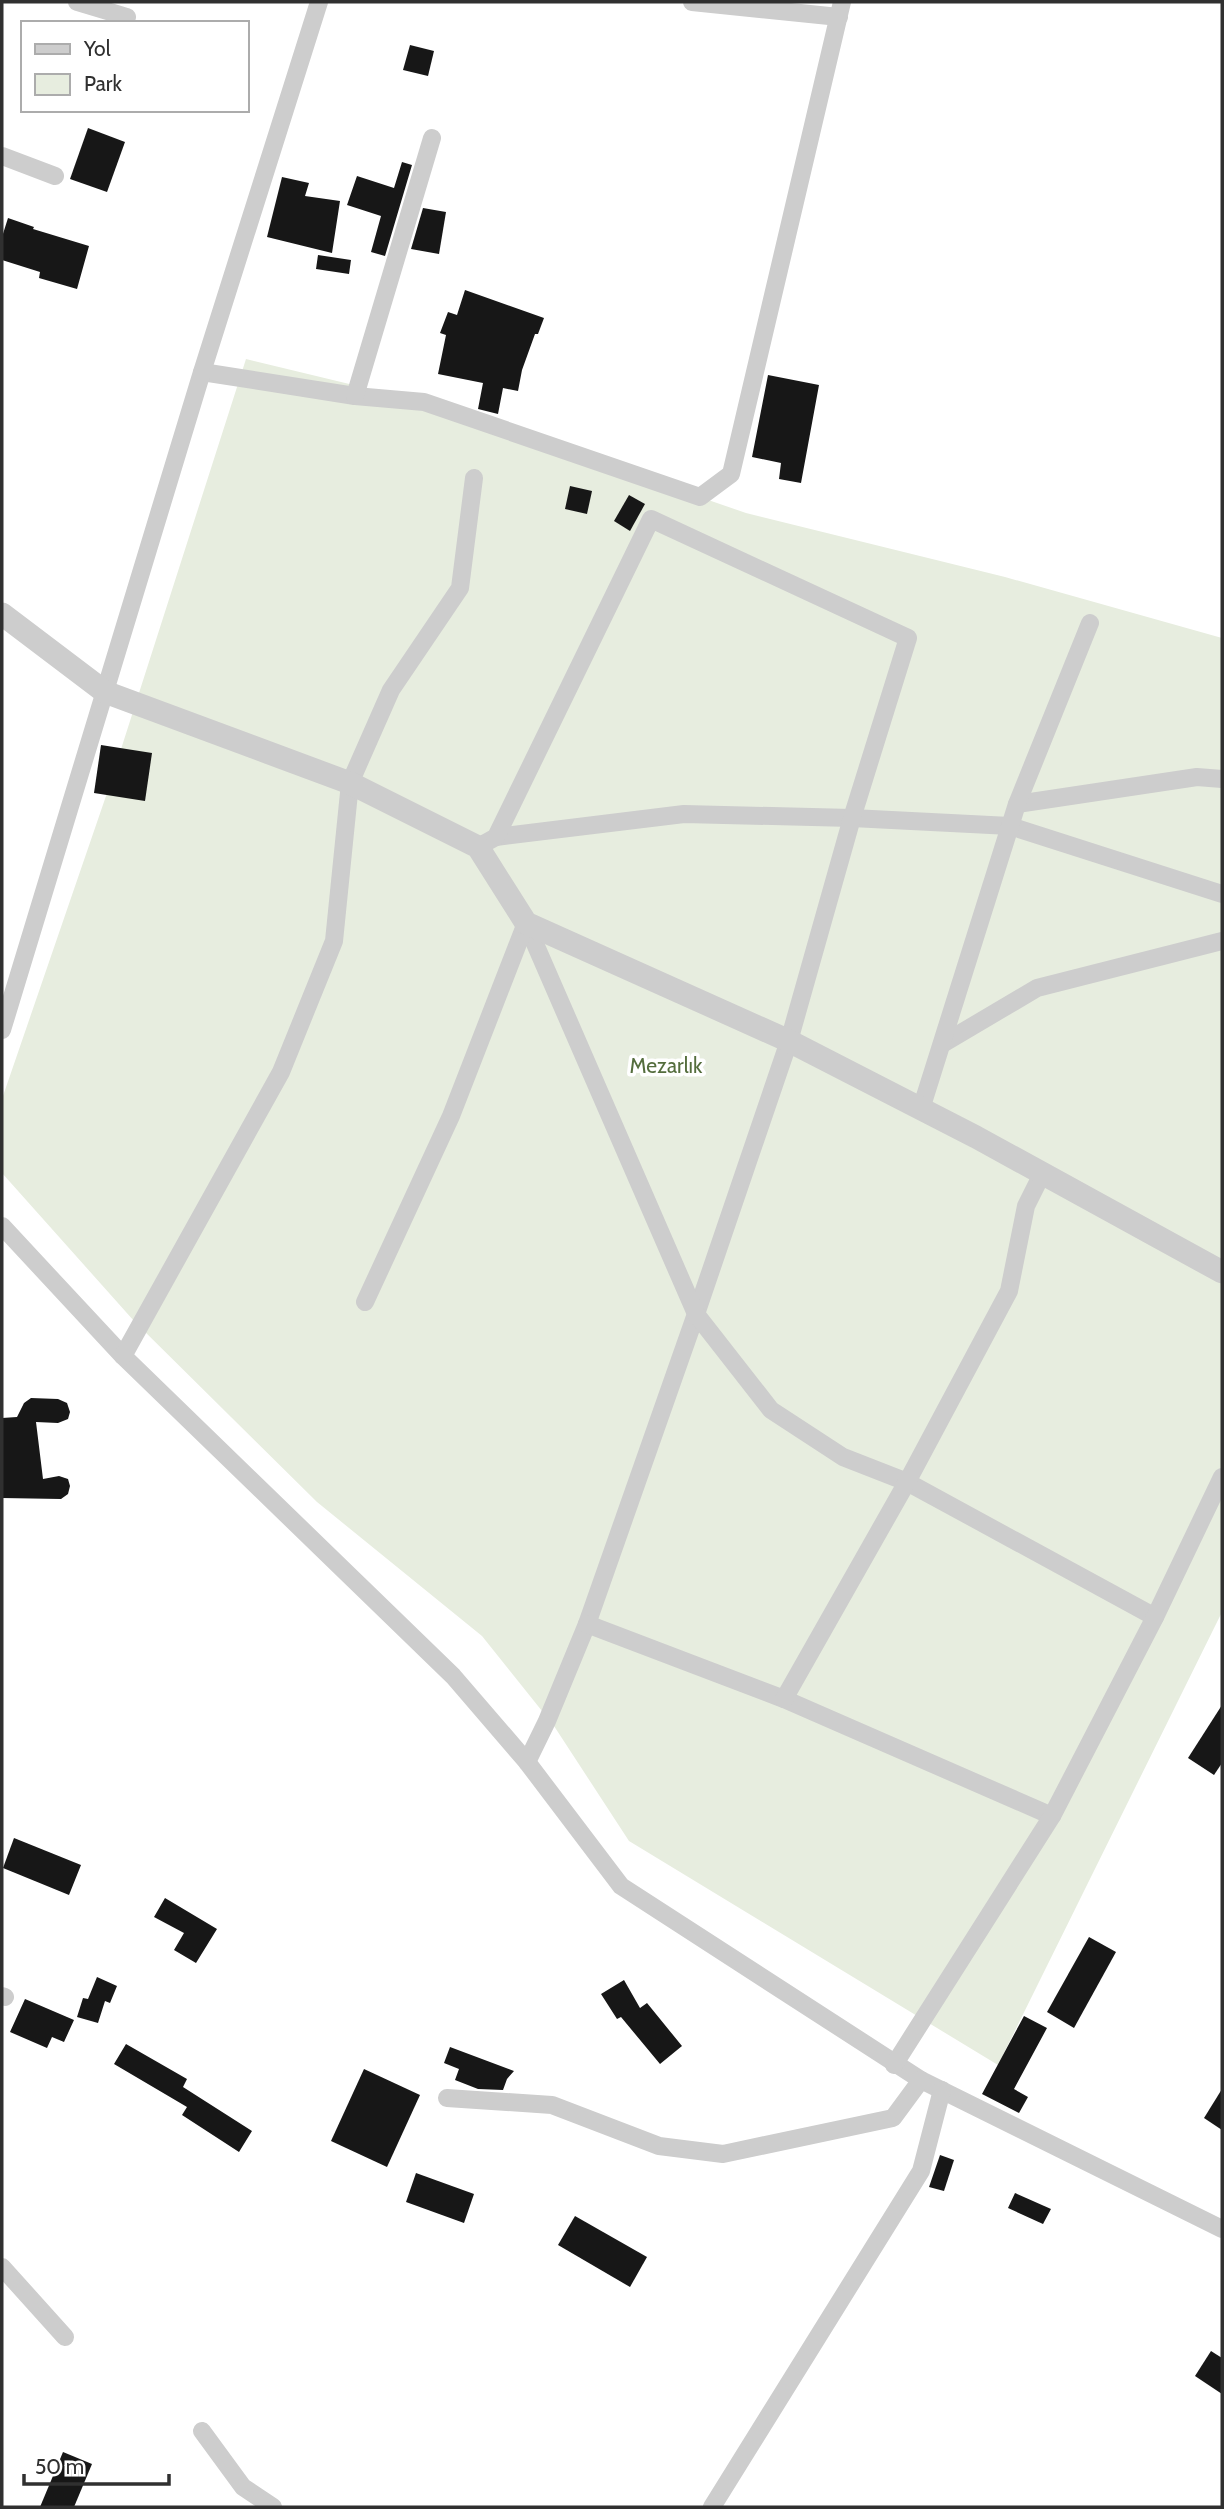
<svg xmlns="http://www.w3.org/2000/svg" width="1224" height="2509" viewBox="0 0 1224 2509" font-family="Cabin,sans-serif">
<style>
.green{fill:#e7eddf}
.building{fill:#171717}
.lines{fill:none;stroke-linecap:round;stroke-linejoin:round}
.minor{stroke:#cdcdcd;stroke-width:18}
.tertiary{stroke:#cdcdcd;stroke-width:23}
.labels{text-anchor:middle;stroke-width:7;stroke-linejoin:round;paint-order:stroke}
.park-label{font-size:21px;fill:#546d3d;stroke:#fff}
</style>
<rect width="100%" height="100%" fill="#fff"/>
<polygon class="green" points="246,359 424,402 746,513 1005,577 1222,638 1222,1612 998,2065 629,1841 554,1726 482,1636 317,1502 134,1321 2,1173 3,1096 106,796"/>
<g class="building">
<polygon points="410,45 434,51 428,76 403,70"/>
<polygon points="88,128 125,142 107,192 70,179"/>
<polygon points="402,162 412,165 385,256 371,252 381,216 347,205 357,176 394,188"/>
<polygon points="282,177 309,183 305,196 340,201 332,253 267,237"/>
<polygon points="423,208 446,212 439,254 411,249"/>
<polygon points="8,218 34,227 33,229 89,246 77,289 39,278 40,272 2,260 2,237"/>
<polygon points="318,255 351,260 349,274 316,269"/>
<polygon points="465,290 544,318 538,334 535,334 522,370 518,391 503,388 498,414 478,409 483,383 438,374 446,335 440,333 448,312 457,315"/>
<polygon points="768,375 819,385 801,483 779,479 781,463 752,457"/>
<polygon points="570,486 592,491 587,514 565,509"/>
<polygon points="629,495 645,504 630,531 614,521"/>
<polygon points="101,745 152,753 145,801 94,793"/>
<polygon points="31,1398 58,1399 67,1403 70,1412 68,1419 58,1423 36,1422 43,1479 59,1476 68,1479 70,1486 68,1494 61,1499 2,1498 2,1418 17,1417 24,1403"/>
<polygon points="1222,1705 1222,1763 1214,1775 1188,1758"/>
<polygon points="14,1838 81,1865 69,1895 3,1868"/>
<polygon points="165,1898 217,1929 196,1963 174,1950 184,1933 154,1917"/>
<polygon points="1089,1937 1116,1952 1074,2028 1047,2012"/>
<polygon points="97,1977 117,1986 110,2003 105,2001 98,2023 77,2017 83,1998 88,1999"/>
<polygon points="624,1980 640,2008 647,2003 682,2046 660,2064 621,2017 617,2019 601,1994"/>
<polygon points="25,1999 74,2020 64,2042 52,2037 47,2048 10,2032"/>
<polygon points="1024,2016 1047,2028 1014,2089 1028,2097 1019,2113 982,2094"/>
<polygon points="126,2044 187,2079 183,2087 252,2131 239,2152 182,2115 187,2107 114,2064"/>
<polygon points="450,2047 514,2071 507,2079 503,2090 478,2089 455,2080 459,2069 444,2063"/>
<polygon points="364,2069 420,2095 387,2167 331,2141"/>
<polygon points="1222,2089 1222,2130 1204,2118"/>
<polygon points="940,2155 954,2160 944,2191 929,2187"/>
<polygon points="416,2173 474,2194 464,2223 406,2202"/>
<polygon points="1015,2193 1051,2209 1043,2224 1008,2208"/>
<polygon points="575,2216 647,2257 630,2287 558,2245"/>
<polygon points="1211,2351 1222,2358 1222,2394 1195,2376"/>
<polygon points="63,2452 92,2464 74,2507 40,2507"/>
</g>
<g class="lines">
<g class="minor">
<polyline points="77,2 127,17"/>
<polyline points="692,2 839,17"/>
<polyline points="2,156 55,176"/>
<polyline points="202,372 355,396 424,402 700,497 731,474 842,2"/>
<polyline points="355,396 432,138"/>
<polyline points="1017,804 1197,777 1222,779"/>
<polyline points="496,837 684,814 852,818 1010,826 1222,894"/>
<polyline points="478,847 496,837 651,519 908,638 852,818 789,1041 696,1314 587,1624 547,1721 527,1762"/>
<polyline points="526,923 696,1314 771,1410 843,1457 907,1482 1155,1617"/>
<polyline points="2,1030 202,372 319,2"/>
<polyline points="944,1043 1037,988 1222,941"/>
<polyline points="921,1109 1017,804 1090,623"/>
<polyline points="2,1226 123,1356 453,1676 527,1762 621,1886 921,2080 1222,2229"/>
<polyline points="365,1302 451,1116 526,923"/>
<polyline points="123,1356 281,1072 334,941 350,783 391,690 460,588 474,478"/>
<polyline points="587,1624 784,1699 1052,1816"/>
<polyline points="784,1699 907,1482 1009,1291 1026,1206 1043,1172"/>
<polyline points="2,1996 5,1997"/>
<polyline points="894,2065 1052,1816 1155,1617 1222,1477"/>
<polyline points="447,2098 552,2105 659,2146 723,2154 893,2118 921,2080"/>
<polyline points="2,2267 65,2337"/>
<polyline points="202,2431 243,2487 273,2507"/>
<polyline points="712,2507 921,2171 942,2090"/>
</g>
<polyline class="tertiary" points="2,614 105,692 350,783 478,847 526,923 789,1041 976,1137 1222,1272"/>
</g>
<g class="labels">
<g class="park-label">
<text x="666" y="1073">Mezarlık</text>
</g>
</g>
<rect width="1224" height="2509" fill="none" stroke="#303030" stroke-width="7"/>
<rect x="21" y="21" width="228" height="91" fill="#ffffff" stroke="#acacac" stroke-width="2"/>
<rect x="35" y="44" width="35" height="10" fill="#cdcdcd" stroke="#acacac" stroke-width="2"/>
<text x="84" y="56" font-size="21" fill="#303030">Yol</text>
<rect x="35" y="74" width="35" height="21" fill="#e7eddf" stroke="#acacac" stroke-width="2"/>
<text x="84" y="91" font-size="21" fill="#303030">Park</text>
<path d="M24 2474v10h145v-10" fill="none" stroke="#303030" stroke-width="3.5"/>
<text x="35" y="2474" font-size="21" fill="#303030" stroke="#ffffff" stroke-width="5" paint-order="stroke">50 m</text>
</svg>
